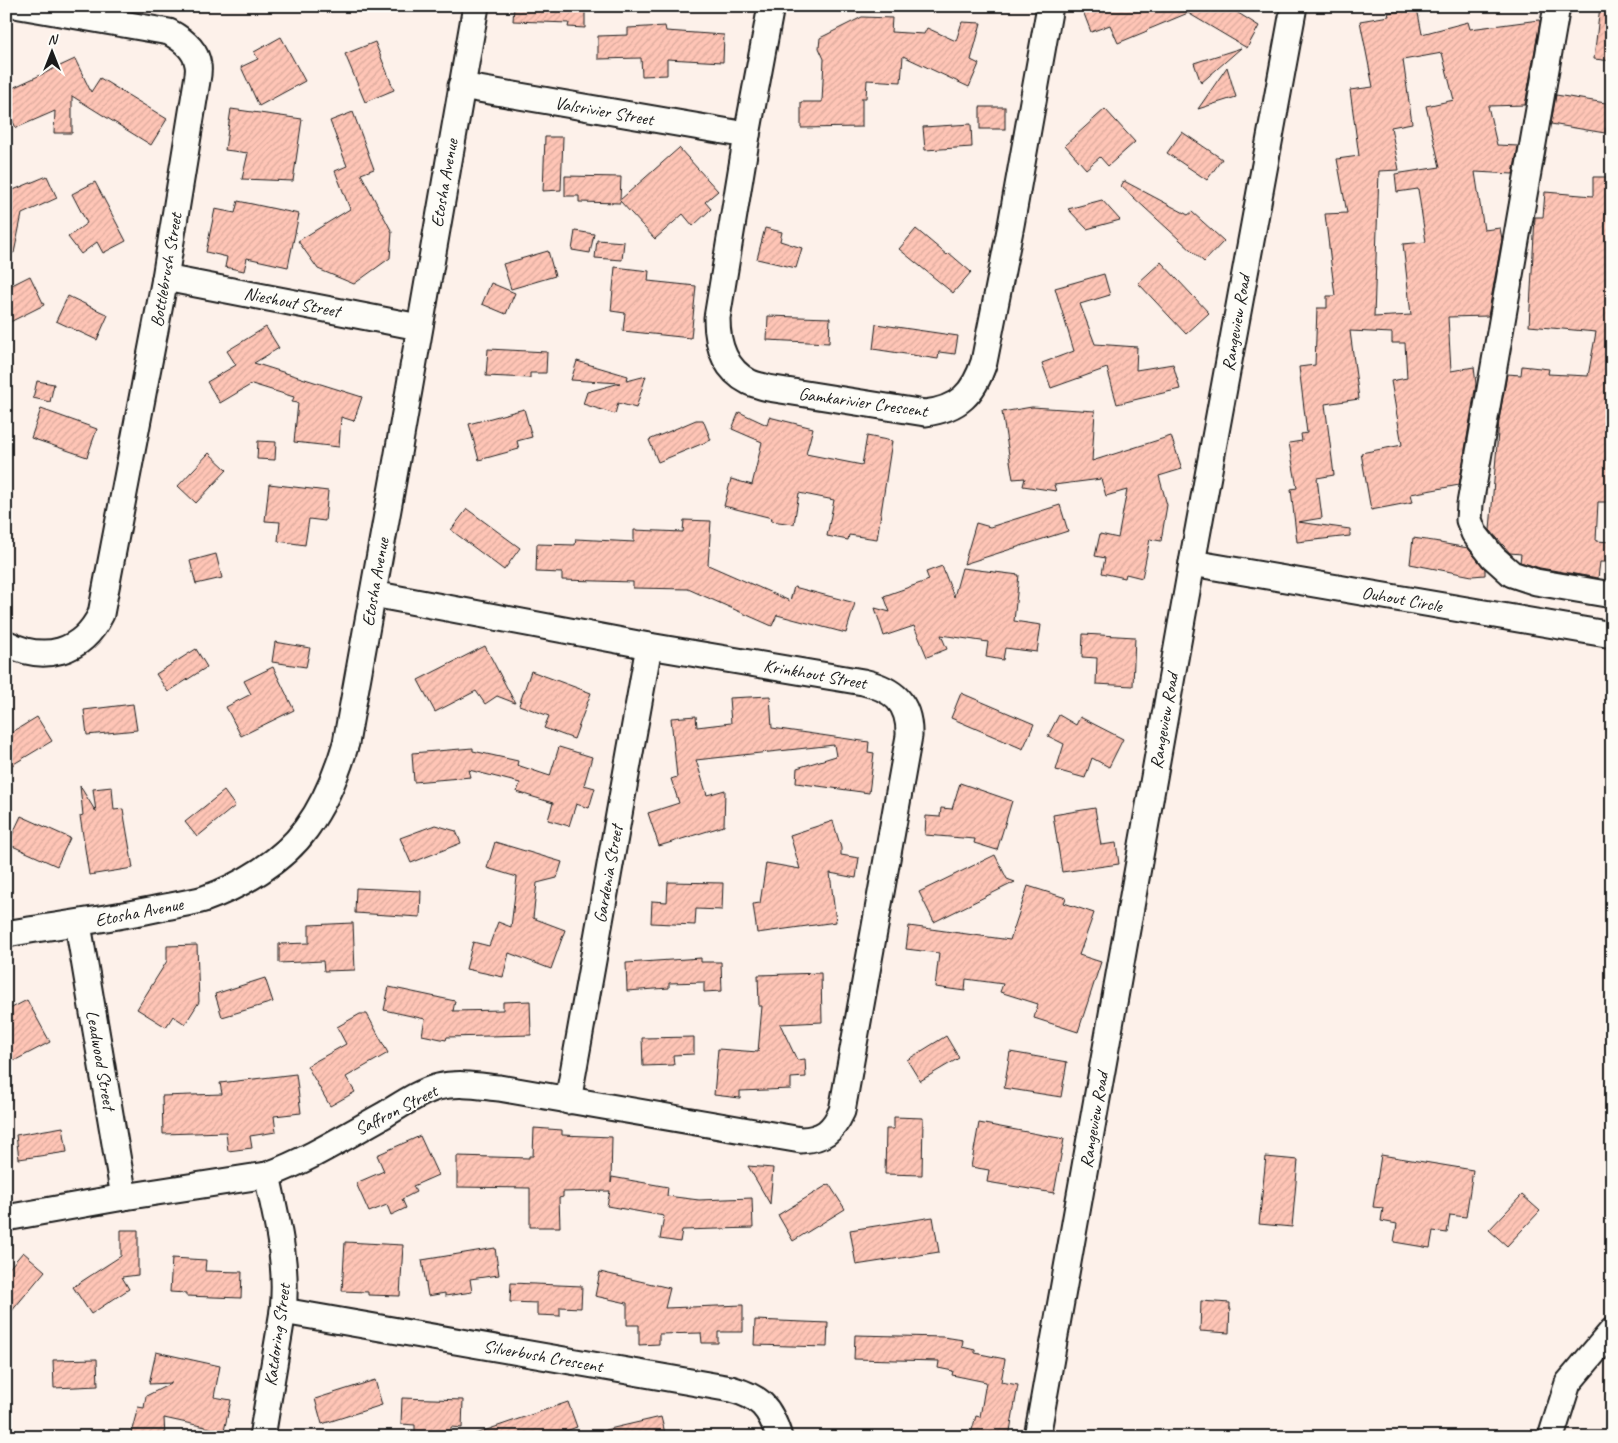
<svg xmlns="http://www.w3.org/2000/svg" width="1618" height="1443" viewBox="0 0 1618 1443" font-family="Caveat,sans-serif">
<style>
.building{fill:url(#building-hatch);stroke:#1c1c1c;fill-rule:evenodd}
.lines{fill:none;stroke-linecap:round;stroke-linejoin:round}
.street-casing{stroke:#1c1c1c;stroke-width:29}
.street{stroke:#fdfcf7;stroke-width:25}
.labels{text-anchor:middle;stroke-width:4;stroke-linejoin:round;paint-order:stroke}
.street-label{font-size:18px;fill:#1c1c1c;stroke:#fdfcf7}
</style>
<defs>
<pattern id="building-hatch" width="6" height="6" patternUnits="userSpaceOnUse" patternTransform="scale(1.25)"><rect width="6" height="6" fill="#ffc5b6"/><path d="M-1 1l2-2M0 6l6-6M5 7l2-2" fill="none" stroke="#daa99c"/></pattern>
</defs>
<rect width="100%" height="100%" fill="#fdf1ea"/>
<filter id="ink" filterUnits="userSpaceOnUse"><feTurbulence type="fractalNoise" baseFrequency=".02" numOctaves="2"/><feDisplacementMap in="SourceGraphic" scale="10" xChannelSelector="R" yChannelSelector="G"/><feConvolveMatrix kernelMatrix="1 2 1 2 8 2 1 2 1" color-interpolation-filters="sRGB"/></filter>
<g filter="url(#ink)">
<g class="building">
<polygon points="514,6 585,6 585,28 568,27 569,23 513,21"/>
<polygon points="1081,6 1227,6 1259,26 1247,48 1188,13 1147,30 1147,31 1118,43 1110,25 1091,32"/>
<polygon points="1600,6 1612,6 1612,61 1594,59"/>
<path d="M1417,8L1422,34L1468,22L1470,29L1539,20L1540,22L1525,105L1488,106L1497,145L1518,146L1513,174L1475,172L1484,230L1500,228L1502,239L1488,316L1448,317L1451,371L1474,367L1476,384L1459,485L1411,494L1413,502L1371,510L1361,453L1402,445L1391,381L1407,378L1405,343H1392V333L1350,331L1359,399L1325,404L1334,475L1317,478L1322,518L1298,522L1350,529V536L1297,542L1291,489L1297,488L1289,443L1302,441L1301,434L1307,433L1299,367L1315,365L1317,308H1327V296H1335L1325,214L1347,213L1337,159L1359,156L1350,90L1373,87L1360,21L1389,16L1388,13ZM1442,53L1454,100L1426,106L1440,167L1395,174L1397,192L1418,189L1426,242L1403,244L1411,315L1374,317L1379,171L1399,170L1391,127L1412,123L1403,60Z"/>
<polygon points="862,17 892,18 891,32 924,34 927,28 956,41 962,22 981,23 971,60 979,64 969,87 903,56 901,82 867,80 866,98 862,98 862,127 801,128 801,102 822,102 824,59 819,48 820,38"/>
<polygon points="665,26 666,31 724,35 723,62 667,59 667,75 642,76 641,58 598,59 598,36 628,35 628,28"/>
<polygon points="281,37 305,81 259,106 241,67 258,59 254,52"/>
<polygon points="375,42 394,90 365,102 345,54"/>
<polygon points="1241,48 1201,83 1194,63"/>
<polygon points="75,59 91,92 100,78 167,119 151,145 72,96 72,133 54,133 55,111 16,128 6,106 6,91"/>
<polygon points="1227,67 1236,97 1198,109"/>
<polygon points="1556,95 1612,104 1612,128 1606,128 1605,133 1551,124"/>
<rect x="980" y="107" width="25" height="22"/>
<polygon points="231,109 302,119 293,181 242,179 248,153 225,150"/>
<polygon points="1105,109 1135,142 1108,166 1100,157 1086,169 1065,145"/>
<polygon points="353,112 374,169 361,174 392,232 390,258 354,284 318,269 298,241 350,209 335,171 347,166 330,121"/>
<polygon points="971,124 972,147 925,150 923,127"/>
<polygon points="1182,132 1222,159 1207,180 1167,153"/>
<polygon points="545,137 563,137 561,190 543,191"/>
<polygon points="679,148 718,191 705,202 711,209 693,226 683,214 655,239 620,201 620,203 579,202 579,196 565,196 565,176 621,177 620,200"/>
<polygon points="47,176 57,198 22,214 14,253 6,252 6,193"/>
<polygon points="1593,177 1612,177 1612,502 1598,502 1596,541 1612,542 1612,562 1600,562 1598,578 1540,568 1520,562 1521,554 1510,553 1490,530 1499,420 1507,374 1521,375 1522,366 1549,369 1548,374 1588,376 1596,332 1529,326 1535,217 1543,217 1545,192 1593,196"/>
<polygon points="1124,181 1188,215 1192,212 1224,241 1204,262 1121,186"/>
<polygon points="95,182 126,241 103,253 97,242 81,254 68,237 87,223 72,194"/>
<polygon points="1102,200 1120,220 1087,229 1068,209"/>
<polygon points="238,201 299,214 288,267 247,258 244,271 225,267 227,257 206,252 215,209 235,213"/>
<polygon points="765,228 782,232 780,241 802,248 796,268 757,259"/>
<polygon points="916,229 947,255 949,253 971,272 953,293 899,249"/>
<polygon points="575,231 594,234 590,253 572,250"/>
<polygon points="597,240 624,242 622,260 595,258"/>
<polygon points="548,251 555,276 511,289 503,264"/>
<polygon points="1161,262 1209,313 1186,334 1138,283"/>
<polygon points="615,267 649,271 648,281 696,286 691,338 623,331 625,313 611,311"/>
<polygon points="1104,274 1110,295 1080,304 1095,344 1137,347 1136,370 1173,364 1180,389 1117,404 1107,368 1051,388 1042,363 1074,351 1055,288"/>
<polygon points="30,276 44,305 6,324 6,288"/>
<polygon points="491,283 515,293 506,314 482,304"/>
<polygon points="68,296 108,315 97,340 56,321"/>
<polygon points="768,316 830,318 829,343 767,340"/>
<polygon points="876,324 958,336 955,354 939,352 938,359 873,349"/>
<polygon points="266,327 279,348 254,363 362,397 354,421 341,417 339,447 294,442 298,403 292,402 294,397 252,384 220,403 207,382 236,365 227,351"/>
<polygon points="488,349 547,352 546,373 530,373 530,378 486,376"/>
<polygon points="577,361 628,376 627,381 646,376 636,408 618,403 615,414 583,404 587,392 620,383 571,380"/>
<polygon points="37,381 54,384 50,402 33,398"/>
<polygon points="1032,407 1095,411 1092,461 1171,436 1182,469 1159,476 1167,505 1161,541 1150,539 1142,578 1126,574 1125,578 1102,573 1105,558 1095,556 1100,534 1118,538 1127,490 1106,496 1101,479 1054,485 1056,491 1023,486 1025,478 1013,479 1002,412"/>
<polygon points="41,409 97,429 87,457 31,438"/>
<polygon points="524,409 532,437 517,441 519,449 479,460 469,424"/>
<polygon points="739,412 767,425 769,417 813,428 806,454 862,465 867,436 892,441 877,539 849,535 848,540 827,536 834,500 799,493 794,524 771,521 772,518 724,506 731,479 752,485 762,442 732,429"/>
<polygon points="696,420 703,420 711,440 658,462 649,440"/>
<polygon points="258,441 276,442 275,460 257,459"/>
<polygon points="209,453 227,470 196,503 178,486"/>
<polygon points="269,484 328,491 325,521 309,519 305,545 278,541 280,522 265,521"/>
<polygon points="1060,505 1068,531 964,564 976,523 990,527"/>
<polygon points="467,509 520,548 504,570 451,530"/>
<polygon points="684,520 711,521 708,565 790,601 794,587 855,603 846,633 777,615 772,626 688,589 633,588 633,582 562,580 562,573 536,572 537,544 575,545 576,539 634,542 634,530 683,532"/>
<polygon points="1413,538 1440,542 1440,543 1468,548 1485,569 1485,575 1472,576 1410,564"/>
<polygon points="216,554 222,578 196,584 190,561"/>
<polygon points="942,566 954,597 962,568 1019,575 1014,621 1041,625 1037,652 1005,648 1003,660 986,657 988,642 941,635 947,649 927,657 914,626 884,636 875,608 890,612 884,596 929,580 926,572"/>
<polygon points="1083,634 1135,637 1133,686 1096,684 1097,658 1082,657"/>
<polygon points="275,642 310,648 306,667 272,662"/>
<polygon points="485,646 515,703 497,696 485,704 476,691 435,712 418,680"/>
<polygon points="196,649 207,667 168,692 156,674"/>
<polygon points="273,667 294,710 241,736 226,707 251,694 244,681"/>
<polygon points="531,671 591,693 574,739 544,728 549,716 519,705"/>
<polygon points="961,693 1034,724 1023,749 951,718"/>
<polygon points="770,696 772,728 869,742 868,752 874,753 869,793 796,783 797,768 836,756 834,745 696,760 707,795 725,790 724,826 659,846 648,813 679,803 671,779 677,777 671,718 696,716 697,727 731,723 729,698"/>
<polygon points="133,704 137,730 87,735 84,710"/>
<polygon points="1059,715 1076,725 1080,717 1123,739 1109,767 1092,758 1085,778 1056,770 1064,744 1048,736"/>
<polygon points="37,717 52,741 12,765 6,756 6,736"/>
<polygon points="559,747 592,757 584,785 595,788 589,808 576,804 569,826 548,820 553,803 517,792 520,783 469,770 471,777 414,782 412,753 473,748 473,751 518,761 517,765 550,776"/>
<polygon points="960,783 1012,801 997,850 974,843 975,839 925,835 926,816 940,817 941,808 952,809"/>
<polygon points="80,786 96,812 93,789 112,787 114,810 123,809 133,868 89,875 80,816 83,815"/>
<polygon points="224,791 235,806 197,837 185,822"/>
<polygon points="1095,808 1101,845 1116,843 1119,864 1062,872 1053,815"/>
<polygon points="21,816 70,838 57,866 8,844"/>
<polygon points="833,821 841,848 841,855 859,858 856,878 830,873 836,922 757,933 753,904 760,903 766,863 800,869 790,835"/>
<polygon points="435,825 456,831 461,843 411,863 400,838"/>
<polygon points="495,842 562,862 557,878 537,883 533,918 565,930 551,969 509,953 503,977 466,969 473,942 489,946 498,922 511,927 517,877 487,868"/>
<polygon points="995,855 1007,879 1015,882 934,922 919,892"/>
<polygon points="668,882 723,883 722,910 696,909 695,925 651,923 652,901 667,902"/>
<polygon points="1028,886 1066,898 1064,903 1094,913 1079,955 1101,962 1078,1032 1034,1018 1038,1004 1000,992 1003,984 966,979 965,991 935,987 939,953 906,949 909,926 1010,940"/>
<polygon points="356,888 421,891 420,917 355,913"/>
<polygon points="353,923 355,970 324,971 323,961 279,963 279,944 309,943 309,925"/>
<polygon points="197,945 199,1002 185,1024 173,1016 166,1027 137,1009 167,961 167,946"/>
<polygon points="701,958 701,962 721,962 722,991 704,992 704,982 669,983 669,988 627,991 626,963"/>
<polygon points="821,973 822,1022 780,1024 797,1060 805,1059 806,1077 791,1078 791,1089 740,1091 740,1098 714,1095 718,1049 758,1052 762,1006 759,1006 758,975"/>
<polygon points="265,978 273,1002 222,1017 215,994"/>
<polygon points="389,987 455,1001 453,1011 503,1010 503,1002 530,1001 531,1035 447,1037 446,1040 422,1035 425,1019 384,1010"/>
<polygon points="27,1000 50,1042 6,1065 6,1011"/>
<polygon points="360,1014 367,1014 388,1053 346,1077 355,1092 330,1106 307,1066 346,1044 337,1027"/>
<polygon points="946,1036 959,1058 920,1081 907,1060"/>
<polygon points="694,1037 694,1054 673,1055 674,1065 643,1066 642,1038"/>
<polygon points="1010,1052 1067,1062 1061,1097 1004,1088"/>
<polygon points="296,1074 301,1113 274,1116 276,1132 250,1136 252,1148 228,1151 226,1132 163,1134 162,1096 222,1094 220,1083"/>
<polygon points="894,1117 923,1118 922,1175 885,1174 886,1129 894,1129"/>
<polygon points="979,1123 1064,1139 1054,1193 987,1182 989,1170 971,1167"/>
<polygon points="63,1127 67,1152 19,1159 16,1135"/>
<polygon points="534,1128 562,1130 562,1135 612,1137 611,1183 612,1177 668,1187 667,1196 699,1200 752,1198 753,1228 682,1230 680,1242 660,1239 664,1216 607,1206 610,1191 563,1192 563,1197 559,1198 560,1227 530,1227 530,1188 457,1187 457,1156 529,1158 529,1156 533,1156"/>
<polygon points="420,1136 438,1175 413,1186 416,1192 402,1199 406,1208 391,1215 387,1205 369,1212 356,1183 384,1171 377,1155"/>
<polygon points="1381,1155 1473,1170 1466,1217 1450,1215 1447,1233 1433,1231 1430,1248 1394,1242 1397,1224 1381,1221 1383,1208 1373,1207"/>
<polygon points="1266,1157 1298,1160 1292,1227 1259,1224"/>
<polygon points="748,1166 773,1168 770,1204"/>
<polygon points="829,1184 845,1209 793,1241 778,1215"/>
<polygon points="1522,1195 1540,1211 1507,1246 1489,1230"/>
<polygon points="933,1217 939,1252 856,1265 850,1230"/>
<polygon points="121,1230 138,1230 138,1275 122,1277 129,1289 91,1314 73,1287 121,1256"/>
<polygon points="345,1242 403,1245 400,1296 368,1295 368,1292 342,1291"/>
<polygon points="495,1248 499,1275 470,1279 472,1292 445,1296 445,1293 428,1296 422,1260"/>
<polygon points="23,1252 45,1271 6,1318 6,1272"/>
<polygon points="172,1258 206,1260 205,1271 242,1272 241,1298 186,1296 186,1293 170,1292"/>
<polygon points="600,1272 670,1288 665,1308 743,1305 743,1332 718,1332 718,1343 702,1343 701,1333 659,1334 659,1344 639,1345 639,1325 627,1325 627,1303 595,1296"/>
<polygon points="511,1283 582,1286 581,1308 560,1307 560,1316 537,1315 537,1303 510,1302"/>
<polygon points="1201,1301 1230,1303 1229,1333 1200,1331"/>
<polygon points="755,1320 828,1323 827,1347 754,1345"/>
<polygon points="855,1335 944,1337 963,1340 962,1347 975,1350 975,1353 1005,1359 1001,1382 1018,1385 1009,1437 970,1437 976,1416 980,1417 986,1382 952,1375 953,1371 938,1368 939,1361 854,1359"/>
<polygon points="156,1352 220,1366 214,1397 231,1400 224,1431 164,1418 165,1437 130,1437 138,1407 144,1408 146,1396 172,1383 149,1384"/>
<polygon points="97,1359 98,1386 54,1388 53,1360"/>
<polygon points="375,1380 382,1405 322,1424 315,1399"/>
<polygon points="402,1398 463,1400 462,1428 451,1427 451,1437 415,1437 415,1425 401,1424"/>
<polygon points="568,1402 577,1427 550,1437 475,1437 475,1434"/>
<polygon points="661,1417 666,1437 606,1437 605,1430"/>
</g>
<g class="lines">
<defs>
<g id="street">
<path d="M771,6L747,135L717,318C717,344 724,369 749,382C755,385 762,386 768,388L925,413C959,409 974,393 984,362L1011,225L1050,6"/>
<polyline points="1557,6 1470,504 1469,520 1474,533 1493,557 1512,574 1536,582 1612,595"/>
<polyline points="461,86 747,135"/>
<polyline points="165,278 419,327"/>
<polyline points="1192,563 1612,635"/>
<path d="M6,643C44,663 82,653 101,614L165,278L197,81C198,76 199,70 198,65C196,49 182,39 169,32L20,6"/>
<polyline points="78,924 124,1197"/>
<path d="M6,934C57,925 109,919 160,908C174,905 190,903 204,899C241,886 283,861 306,829C325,803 337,774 346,743L397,459L476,6"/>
<polyline points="568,1101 649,646"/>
<path d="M6,1218L124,1197L267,1175C308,1160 346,1136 384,1115C401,1105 419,1092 438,1087C459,1082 479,1086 499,1088L801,1140C823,1139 833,1131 842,1111L909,736C910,702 893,689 863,682L649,646L373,594"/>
<path d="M283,1311L731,1389C760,1397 770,1407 779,1437"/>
<path d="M262,1437L283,1311C288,1263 277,1221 267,1175"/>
<polyline points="1037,1437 1192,563 1294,6"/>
<polyline points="1551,1437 1568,1383 1612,1331"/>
</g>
</defs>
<use href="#street" class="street-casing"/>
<use href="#street" class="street"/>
</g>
</g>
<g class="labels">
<g class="street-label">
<text transform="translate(604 111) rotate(10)" y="6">Valsrivier Street</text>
<text transform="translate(444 183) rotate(-80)" y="6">Etosha Avenue</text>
<text transform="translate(166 270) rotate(-80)" y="6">Bottlebrush Street</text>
<text transform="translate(292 302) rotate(11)" y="6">Nieshout Street</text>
<text transform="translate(1236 323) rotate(-80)" y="6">Rangeview Road</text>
<text transform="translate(863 402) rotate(8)" y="6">Gamkarivier Crescent</text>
<text transform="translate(375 582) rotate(-80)" y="6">Etosha Avenue</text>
<text transform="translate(1402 599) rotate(10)" y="6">Ouhout Circle</text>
<text transform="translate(815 674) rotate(10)" y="6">Krinkhout Street</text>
<text transform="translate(1164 721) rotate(-80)" y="6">Rangeview Road</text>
<text transform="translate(608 874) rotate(-80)" y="6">Gardenia Street</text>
<text transform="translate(139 912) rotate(-11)" y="6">Etosha Avenue</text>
<text transform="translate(101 1060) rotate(80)" y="6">Leadwood Street</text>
<text transform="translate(396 1110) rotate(-27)" y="6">Saffron Street</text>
<text transform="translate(1094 1120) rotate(-80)" y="6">Rangeview Road</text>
<text transform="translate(277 1335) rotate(-82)" y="6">Katdoring Street</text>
<text transform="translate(543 1356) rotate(10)" y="6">Silverbush Crescent</text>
</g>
</g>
<rect width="1618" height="1443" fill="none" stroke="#fdfcf7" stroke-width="25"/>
<rect x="12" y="12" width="1593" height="1418" fill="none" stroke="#1c1c1c" stroke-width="2" filter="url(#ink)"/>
<g transform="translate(52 52)" stroke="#fdfcf7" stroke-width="4" paint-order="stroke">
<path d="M0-4L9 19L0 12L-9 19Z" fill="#1c1c1c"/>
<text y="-8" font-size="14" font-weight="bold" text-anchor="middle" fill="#1c1c1c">N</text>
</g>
</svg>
